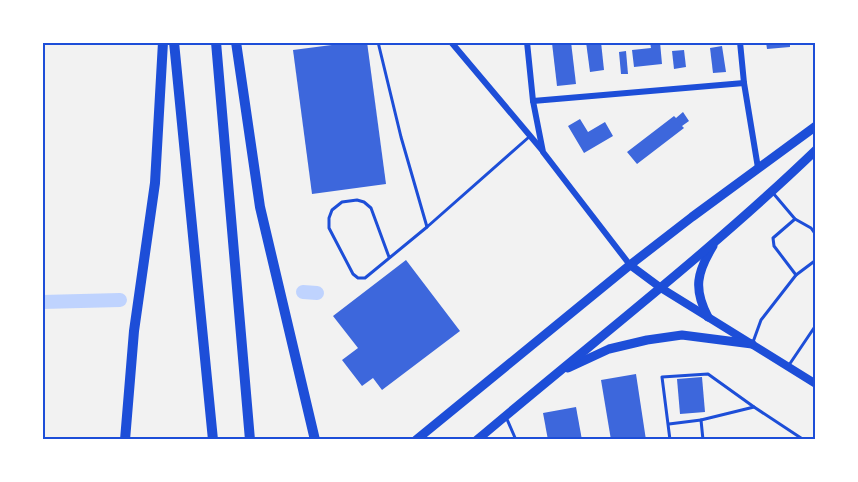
<svg xmlns="http://www.w3.org/2000/svg" width="858" height="482" viewBox="0 0 858 482" font-family="Inter,sans-serif">
<style>
.lines{fill:none;stroke-linecap:round;stroke-linejoin:round}
.canal{stroke:#bfd3fe;stroke-width:14}
.building{fill:#3d67dc}
.service{stroke:#1d4ed8;stroke-width:3}
.minor{stroke:#1d4ed8;stroke-width:6}
.secondary{stroke:#1d4ed8;stroke-width:8}
.primary{stroke:#1d4ed8;stroke-width:9}
.motorway{stroke:#1d4ed8;stroke-width:10}
.neatline{fill:none;stroke:#1d4ed8;stroke-width:2}
</style>
<rect width="100%" height="100%" fill="#f2f2f2"/>
<g class="lines">
<g class="canal">
<polyline points="303,292 317,293"/>
<polyline points="42,302 120,300"/>
</g>
</g>
<g class="building">
<polygon points="355,42 367,42 386,184 312,194 293,50"/>
<polygon points="557,42 571,42 576,84 557,86 552,43"/>
<polygon points="586,42 601,42 604,70 590,72"/>
<polygon points="650,42 660,42 662,64 634,67 632,50 651,48"/>
<polygon points="766,42 790,42 790,47 767,49"/>
<polygon points="722,46 726,72 713,73 710,48"/>
<polygon points="684,50 686,67 674,69 672,51"/>
<polygon points="626,51 628,74 621,74 619,52"/>
<polygon points="683,112 689,121 682,126 684,128 637,164 627,152 674,116 676,118"/>
<polygon points="580,119 588,132 605,122 613,136 584,153 568,126"/>
<polygon points="406,260 460,331 382,390 373,378 362,386 342,360 358,348 333,316"/>
<polygon points="636,374 646,440 611,440 601,380"/>
<polygon points="702,377 705,412 680,414 677,379"/>
<polygon points="576,407 582,440 548,440 543,413"/>
</g>
<g class="lines">
<g class="service">
<polyline points="378,42 401,137 427,227 529,137"/>
<polyline points="795,219 811,228 816,235"/>
<polyline points="389,257 371,208 364,202 357,200 342,202 332,210 329,218 329,228 353,274 358,278 365,278 427,227"/>
<polyline points="796,275 816,260"/>
<polyline points="753,342 761,320 796,275 774,246 773,238 795,219 773,193"/>
<polyline points="789,365 816,325"/>
<polyline points="506,417 516,440"/>
<polyline points="701,420 754,407"/>
<polyline points="669,424 701,420 703,440"/>
<polyline points="670,440 662,377 708,374 754,407 804,440"/>
</g>
<g class="minor">
<polyline points="451,42 542,150"/>
<polyline points="527,42 533,101 543,152 630,265"/>
<polyline points="740,42 744,83 758,168"/>
<polyline points="533,101 744,83"/>
</g>
<polyline class="secondary" points="630,265 661,288 816,384"/>
<g class="primary">
<path d="M708,317C693,289 697,272 713,246"/>
<polyline points="568,368 609,349 647,340 682,335 752,344"/>
<polyline points="416,440 630,265 692,217 816,126"/>
<path d="M477,440C590,344 709,253 816,150"/>
</g>
<g class="motorway">
<polyline points="174,42 213,440"/>
<polyline points="216,42 250,440"/>
<polyline points="236,42 260,207 315,440"/>
<polyline points="125,440 134,331 155,183 163,42"/>
</g>
</g>
<rect width="858" height="482" fill="none" stroke="#ffffff" stroke-width="87"/>
<rect x="44" y="44" width="770" height="394" class="neatline"/>
</svg>
